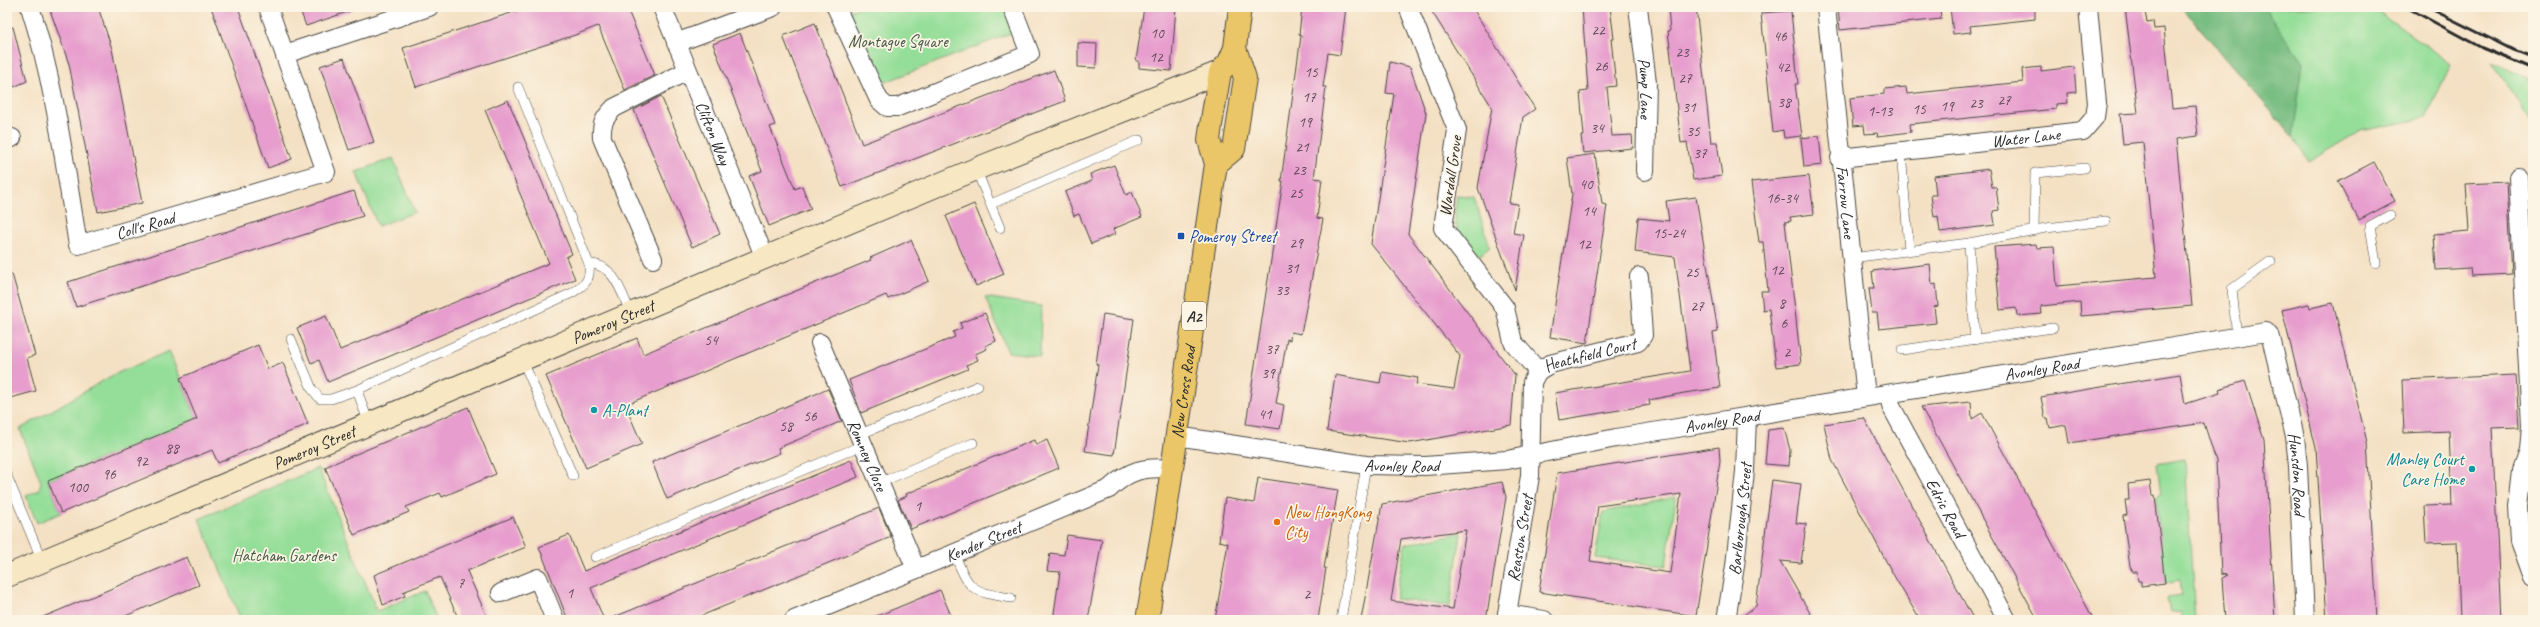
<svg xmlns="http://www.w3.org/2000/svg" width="2540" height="627" viewBox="0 0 2540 627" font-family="Caveat,sans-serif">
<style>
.green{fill:#95de99;stroke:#608462}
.forest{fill:#78bd81;stroke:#527456}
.building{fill:#e79ece;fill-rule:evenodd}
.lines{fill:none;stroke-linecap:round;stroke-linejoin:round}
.lane-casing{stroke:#494642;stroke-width:10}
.street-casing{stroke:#494642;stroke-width:20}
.secondary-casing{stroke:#494642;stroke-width:24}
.highway-casing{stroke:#494642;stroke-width:24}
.lane{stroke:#fff;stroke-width:9}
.street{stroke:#fff;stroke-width:18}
.secondary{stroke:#f7e8c3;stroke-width:22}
.highway{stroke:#eac669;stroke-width:22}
.rail{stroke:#2b2b2b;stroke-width:3}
.transit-dot{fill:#1a4fb4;stroke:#fcf5e5;stroke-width:1.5}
.culture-dot{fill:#0f9aa8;stroke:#fcf5e5;stroke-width:1.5}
.food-dot{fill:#e8710a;stroke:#fcf5e5;stroke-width:1.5}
.labels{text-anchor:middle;stroke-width:3.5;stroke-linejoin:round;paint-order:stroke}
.number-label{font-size:15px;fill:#5a4854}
.shield{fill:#fcf5e5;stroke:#6a6863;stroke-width:1}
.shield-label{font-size:16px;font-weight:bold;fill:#2b2b2b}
.park-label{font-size:17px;fill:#465846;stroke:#fcf5e5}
.street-label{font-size:17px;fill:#2b2b2b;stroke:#fcf5e5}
.transit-label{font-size:17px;fill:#164399;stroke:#fcf5e5;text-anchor:start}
.culture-label{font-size:17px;fill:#0d838f;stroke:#fcf5e5;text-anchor:start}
.food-label{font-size:17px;fill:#c56008;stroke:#fcf5e5;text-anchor:start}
</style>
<rect width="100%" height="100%" fill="#fcf5e5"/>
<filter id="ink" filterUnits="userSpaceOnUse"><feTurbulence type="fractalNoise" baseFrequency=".025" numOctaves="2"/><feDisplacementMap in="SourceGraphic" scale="8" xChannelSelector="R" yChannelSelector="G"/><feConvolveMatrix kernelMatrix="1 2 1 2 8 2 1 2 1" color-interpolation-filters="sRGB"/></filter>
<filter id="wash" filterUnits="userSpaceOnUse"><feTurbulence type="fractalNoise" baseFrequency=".012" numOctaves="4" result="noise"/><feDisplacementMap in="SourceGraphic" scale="16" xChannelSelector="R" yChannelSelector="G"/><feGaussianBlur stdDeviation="0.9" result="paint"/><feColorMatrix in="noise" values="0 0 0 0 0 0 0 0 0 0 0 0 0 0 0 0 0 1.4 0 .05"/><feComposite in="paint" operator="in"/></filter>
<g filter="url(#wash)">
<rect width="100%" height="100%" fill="#f4e1c4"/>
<g class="green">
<polygon points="861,7 1004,7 1014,32 878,85 849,11"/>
<polygon points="2182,7 2372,7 2451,64 2426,118 2360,131 2308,162 2293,137"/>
<polygon points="2492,62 2533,80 2533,124"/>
<polygon points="393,158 415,212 378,226 356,172"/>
<path d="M1457,195L1474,197L1490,247L1479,256C1456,229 1452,231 1457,195Z"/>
<polygon points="985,297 1041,306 1040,356 1008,352"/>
<polygon points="169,351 197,419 48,481 61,513 37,523 26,496 39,490 41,482 20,429 113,375"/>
<polygon points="2185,459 2195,620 2182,620 2181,612 2170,613 2167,598 2182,596 2180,580 2165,583 2159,540 2160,540 2156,496 2161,494 2157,464"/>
<polygon points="318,468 377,611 425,591 437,620 241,620 199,519"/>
<polygon points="1676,497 1666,566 1595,558 1603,512"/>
<polygon points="1461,533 1450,606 1395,599 1405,544"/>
</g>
<polygon class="forest" points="2182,7 2264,7 2303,63 2293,137"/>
<g id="blocks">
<g class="building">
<polygon points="49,7 98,7 112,49 142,203 98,212 69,64"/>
<polygon points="211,7 238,7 292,159 268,168"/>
<polygon points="299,7 353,7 353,10 306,26"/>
<polygon points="529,7 642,7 629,13 655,75 625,90 598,26 575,35 416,87 403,48"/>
<polygon points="1144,7 1176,7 1171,71 1139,68 1139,61 1136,61"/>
<polygon points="1302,7 1346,7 1340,55 1328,53 1323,87 1326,87 1314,178 1322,179 1317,218 1323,219 1301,334 1291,332 1290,340 1287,339 1276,403 1284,405 1280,429 1246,424 1283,181 1281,181 1301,36 1299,35"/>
<polygon points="1429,7 1472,7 1535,109 1523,117 1509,203 1518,204 1513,233 1524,235 1515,290 1478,188 1492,107"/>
<polygon points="1582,7 1610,7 1614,39 1611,39 1616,86 1607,87 1612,136 1632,135 1633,148 1583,153 1581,136 1584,136 1580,92 1588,91"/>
<polygon points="1668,7 1696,7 1711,142 1717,142 1722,176 1693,180 1687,142 1681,143 1668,31 1670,31"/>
<polygon points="1838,7 1940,7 1941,19 1840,30"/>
<polygon points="1950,7 2035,7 2035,19 1970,26 1971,32 1953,34"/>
<polygon points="2125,7 2144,7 2147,22 2153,21 2154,29 2164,28 2172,108 2195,106 2198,136 2176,139 2192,306 2081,316 2080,302 2041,306 2042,314 2017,316 2016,308 2000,310 1994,247 2036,244 2037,248 2054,247 2057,286 2156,277 2143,142 2123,144 2120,114 2138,113"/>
<polygon points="1791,11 1798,84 1795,84 1802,136 1784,138 1783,130 1773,132 1761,13"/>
<polygon points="815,23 862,144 1054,70 1065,101 842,187 783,36"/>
<polygon points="13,27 27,81 7,90 7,28"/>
<polygon points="740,33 775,125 770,127 795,189 802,186 811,209 769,226 749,176 762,171 713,44"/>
<polygon points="1078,43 1097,44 1096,68 1078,67"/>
<polygon points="344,58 374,142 349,150 320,66"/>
<polygon points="1390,62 1410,67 1426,113 1408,234 1515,375 1511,425 1410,443 1327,431 1335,375 1380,383 1382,372 1418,378 1416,384 1454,389 1460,356 1371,244 1394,94 1386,93"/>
<polygon points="2041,67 2041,71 2074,67 2076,92 2067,93 2068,103 2056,104 2056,109 1910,124 1911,132 1878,136 1877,133 1865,134 1864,125 1853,126 1850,98 1884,94 1884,89 1906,87 1907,94 2023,82 2022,69"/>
<polygon points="661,96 720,234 692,247 634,110"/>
<polygon points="508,100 572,254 566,257 575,279 328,382 319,360 311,363 297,328 326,316 340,350 549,263 485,110"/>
<polygon points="1819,136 1822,165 1804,167 1801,138"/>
<polygon points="1595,154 1602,204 1607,205 1587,343 1550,337 1572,194 1567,158"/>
<polygon points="2374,162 2395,201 2359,220 2338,181"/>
<polygon points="1114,165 1126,195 1132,192 1142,217 1113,229 1115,234 1091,244 1079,214 1074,216 1065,192 1092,181 1090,174"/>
<polygon points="1989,169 1992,187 1996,187 1999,210 1993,211 1995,225 1940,232 1938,216 1934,217 1931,195 1936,195 1934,176"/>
<polygon points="1809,176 1814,214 1790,217 1791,221 1785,222 1801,364 1776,367 1769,309 1763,310 1761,291 1768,291 1763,242 1759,242 1751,182"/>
<polygon points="2507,182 2512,274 2471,276 2470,268 2436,270 2434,234 2469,231 2466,184"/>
<polygon points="354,191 363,216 76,307 68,282"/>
<polygon points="1696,197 1718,332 1713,333 1720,388 1684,393 1649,400 1650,405 1559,420 1555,393 1690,371 1675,257 1635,252 1638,218 1669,221 1666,201"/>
<polygon points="974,204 1004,274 976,286 946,216"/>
<polygon points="911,240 929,281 888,299 886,295 625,405 642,444 586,468 546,376 637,338 643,354 871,260 870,258"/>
<polygon points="1930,264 1932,285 1936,284 1938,306 1934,307 1936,323 1879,329 1877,313 1872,313 1869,288 1874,288 1872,271"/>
<polygon points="7,274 12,274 35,355 27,358 36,391 7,399"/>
<polygon points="2333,303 2367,442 2377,619 2327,620 2316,448 2282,310 2309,304 2310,308"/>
<polygon points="985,313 996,341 985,346 987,349 975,354 978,360 966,365 968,369 861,413 849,380 955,337 953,332 962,328 960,323"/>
<polygon points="1103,314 1134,319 1114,455 1085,451 1098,365 1096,364"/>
<polygon points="258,345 268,369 283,363 308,424 218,463 212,450 61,513 48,481 197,419 180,378"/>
<polygon points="2180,374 2185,404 2220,393 2219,389 2245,381 2264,440 2275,620 2225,620 2222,578 2228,575 2221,574 2216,461 2204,423 2069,443 2066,425 2050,428 2048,418 2045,418 2041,397"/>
<polygon points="2516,375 2519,427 2492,428 2501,620 2460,620 2457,542 2426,543 2424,506 2452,505 2449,431 2404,433 2402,380"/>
<polygon points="828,389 842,421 778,448 780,453 667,499 652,462"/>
<polygon points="1971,402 1972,419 1982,413 2094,620 2038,620 1921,407"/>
<polygon points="468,407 496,474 442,497 440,493 406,507 409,512 354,535 325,467"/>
<polygon points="1864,418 1934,547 1974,620 1920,620 1893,574 1832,460 1824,424"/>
<polygon points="1784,428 1790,450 1789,466 1765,464 1768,430"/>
<polygon points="1034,440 1036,445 1047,440 1059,468 911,529 898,500 907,496 906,494"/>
<path d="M1719,447L1720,461L1696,616L1539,592L1557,473ZM1681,494L1670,573L1590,561L1598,506Z"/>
<polygon points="851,460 858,477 591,588 604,620 568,620 539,547 569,535 584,571"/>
<polygon points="1258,478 1338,490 1324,568 1326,568 1318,620 1215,620 1228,543 1219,541 1225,498 1254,503"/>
<polygon points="1772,480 1801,484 1796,523 1806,524 1801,563 1780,561 1814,620 1737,620 1756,606"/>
<polygon points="2150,481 2152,496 2155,496 2165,583 2141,586 2141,581 2138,581 2137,572 2133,572 2130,567 2123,516 2127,515 2125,500 2129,500 2128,484"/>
<path d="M1502,482L1506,497L1486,620H1361L1382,504ZM1466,530L1453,609L1391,601L1401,539Z"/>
<polygon points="879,508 891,537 691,620 607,620"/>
<polygon points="513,517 526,547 467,571 486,615 474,620 459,620 440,577 403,592 405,596 383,605 374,575"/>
<polygon points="1067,535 1102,540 1088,620 1053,620 1060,572 1047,571 1050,553 1064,555"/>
<polygon points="187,557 199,585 116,620 36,620"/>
<polygon points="940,590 953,620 870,620 870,619"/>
</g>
</g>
</g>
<g filter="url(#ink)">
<use href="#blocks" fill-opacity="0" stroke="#494642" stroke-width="1"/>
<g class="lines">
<defs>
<g id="lane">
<polyline points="1901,152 1909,249"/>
<polyline points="976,169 1000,228"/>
<polyline points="991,204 1139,140"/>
<polyline points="2034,230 2035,173 2085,168"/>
<polyline points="1969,243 1975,340"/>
<polyline points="1851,258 1969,243 2046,228 2106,221"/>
<polyline points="2376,263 2370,226 2390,215"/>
<path d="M589,264C614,263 622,294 631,314"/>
<polyline points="2237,337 2232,289 2271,261"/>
<path d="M291,339L312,389L320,399H331L357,390L572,293C585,285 591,280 589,264L518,87"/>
<polyline points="1902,350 2053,328"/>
<polyline points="522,359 573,476"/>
<polyline points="357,390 369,424"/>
<polyline points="858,435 978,386"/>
<polyline points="7,476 42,561"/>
<polyline points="879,483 973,443"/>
<path d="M954,553C970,591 970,591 1011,598"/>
<polyline points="595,557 863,445"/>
<polyline points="1341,620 1366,465"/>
</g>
<g id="street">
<path id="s1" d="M30,7C55,84 65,166 78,245L326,172L268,7"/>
<path id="s2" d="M662,7L765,258"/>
<polyline points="836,7 879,100 887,107 898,107 1030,54 1012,7"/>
<polyline points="1408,7 1457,130 1443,228 1505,308 1513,342 1538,371"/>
<path id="s3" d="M1638,7L1647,83L1645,171"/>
<path id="s4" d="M1826,7L1866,397"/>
<polyline points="676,43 773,7"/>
<polyline points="285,54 429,7"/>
<polyline points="7,140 12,138"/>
<path id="s5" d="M1840,158L2083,131L2095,117L2097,103L2088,7"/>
<polyline points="2518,177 2531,425 2529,451 2522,471 2518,506 2520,541 2533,577"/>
<path d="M653,259L602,138C601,124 604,118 614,108L687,71"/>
<path id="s6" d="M820,343L916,569"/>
<path id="s7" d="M1888,394L1892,408L2007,620"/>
<path id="s8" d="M1177,436L1366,465L1425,466L1507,460L1616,438L2266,332L2271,338L2295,437L2298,466L2305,620"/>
<polyline points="501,593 538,578 555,620"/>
<polyline points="1507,614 1544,620"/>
<path id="s9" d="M794,620L1109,489C1129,470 1145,466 1172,469"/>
<path id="s10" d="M1506,620L1530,476L1532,382L1538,371L1550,364L1638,342L1643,335L1639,277"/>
<path id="s11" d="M1726,620L1735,566L1745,471L1747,417"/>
</g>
<g id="secondary">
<path id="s12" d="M7,576L976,169L1220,72"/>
</g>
<g id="highway">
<polyline points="1216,164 1234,149 1245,78 1235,48"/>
<path id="s13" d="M1147,620L1165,517L1216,164L1209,140L1211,125L1220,72L1229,62L1235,48L1240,7"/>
</g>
</defs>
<use href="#lane" class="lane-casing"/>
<use href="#street" class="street-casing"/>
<use href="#secondary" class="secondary-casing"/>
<use href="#highway" class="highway-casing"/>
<use href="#lane" class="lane"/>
<use href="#street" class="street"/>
<use href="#secondary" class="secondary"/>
<use href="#highway" class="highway"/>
<g class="rail">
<polyline points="2406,7 2482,48 2533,69"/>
<polyline points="2427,7 2507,47 2533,57"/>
</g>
</g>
</g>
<rect class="transit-dot" x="1177" y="232" width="8" height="8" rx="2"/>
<g class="culture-dot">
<circle cx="594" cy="410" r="4"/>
<circle cx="2472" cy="469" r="4"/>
</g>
<circle class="food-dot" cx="1277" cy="522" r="4"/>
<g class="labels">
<g class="number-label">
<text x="1598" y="35">22</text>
<text x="1157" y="38">10</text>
<text x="1780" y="41">46</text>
<text x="1682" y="57">23</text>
<text x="1156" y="62">12</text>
<text x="1601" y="71">26</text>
<text x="1783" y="72">42</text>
<text x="1311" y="77">15</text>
<text x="1685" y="83">27</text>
<text x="1309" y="102">17</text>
<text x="2004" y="105">27</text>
<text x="1784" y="107">38</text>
<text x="1976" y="108">23</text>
<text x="1947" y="111">19</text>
<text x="1689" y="112">31</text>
<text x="1919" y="114">15</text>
<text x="1880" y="116">1-13</text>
<text x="1305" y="127">19</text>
<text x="1597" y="133">34</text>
<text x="1693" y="136">35</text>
<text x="1302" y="152">21</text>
<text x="1700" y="158">37</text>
<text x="1299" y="175">23</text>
<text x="1586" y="189">40</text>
<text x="1296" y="198">25</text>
<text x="1782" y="203">16-34</text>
<text x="1589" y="216">14</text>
<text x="1669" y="238">15-24</text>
<text x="1296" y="248">29</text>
<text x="1584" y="249">12</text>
<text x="1292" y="273">31</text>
<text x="1777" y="275">12</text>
<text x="1692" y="277">25</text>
<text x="1282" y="295">33</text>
<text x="1782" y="308">8</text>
<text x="1697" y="311">27</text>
<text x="1784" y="328">6</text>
<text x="711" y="345">54</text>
<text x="1272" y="354">37</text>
<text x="1787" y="357">2</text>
<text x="1268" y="378">39</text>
<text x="1265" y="419">41</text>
<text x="810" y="421">56</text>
<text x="786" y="431">58</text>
<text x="172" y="453">88</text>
<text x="141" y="466">92</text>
<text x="109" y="479">96</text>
<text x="78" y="492">100</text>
<text x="918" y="511">1</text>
<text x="461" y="588">7</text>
<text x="570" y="598">1</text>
<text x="1307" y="599">2</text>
</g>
<rect class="shield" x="1182" y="302" width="24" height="28" rx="3"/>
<g class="shield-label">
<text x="1194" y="322">A2</text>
</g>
<g class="park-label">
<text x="898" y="47">Montague Square</text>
<text x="284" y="561">Hatcham Gardens</text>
</g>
<g class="street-label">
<text dy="6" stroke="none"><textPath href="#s3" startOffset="82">Pump Lane</textPath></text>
<text dy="6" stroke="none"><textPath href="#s2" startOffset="136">Clifton Way</textPath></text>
<text dy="6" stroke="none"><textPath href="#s5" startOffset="187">Water Lane</textPath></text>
<text transform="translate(1450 176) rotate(-82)" y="6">Wardall Grove</text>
<text dy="6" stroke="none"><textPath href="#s4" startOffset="196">Farrow Lane</textPath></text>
<text dy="6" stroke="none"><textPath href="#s1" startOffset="313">Coll's Road</textPath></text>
<text dy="6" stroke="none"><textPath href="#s12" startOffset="657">Pomeroy Street</textPath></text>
<text dy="6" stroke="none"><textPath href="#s10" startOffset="307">Heathfield Court</textPath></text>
<text dy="6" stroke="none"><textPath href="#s8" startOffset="875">Avonley Road</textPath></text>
<text dy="6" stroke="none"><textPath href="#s13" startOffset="231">New Cross Road</textPath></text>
<text dy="6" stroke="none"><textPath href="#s8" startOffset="551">Avonley Road</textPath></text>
<text dy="6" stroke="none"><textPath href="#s12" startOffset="333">Pomeroy Street</textPath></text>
<text dy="6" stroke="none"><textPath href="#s6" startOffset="122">Romney Close</textPath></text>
<text dy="6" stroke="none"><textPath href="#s8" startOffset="227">Avonley Road</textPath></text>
<text dy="6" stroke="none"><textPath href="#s8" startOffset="1249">Hunsdon Road</textPath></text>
<text dy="6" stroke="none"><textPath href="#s7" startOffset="128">Edric Road</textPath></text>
<text dy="6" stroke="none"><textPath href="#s11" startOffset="102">Barlborough Street</textPath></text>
<text dy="6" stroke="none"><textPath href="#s10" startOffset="83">Reaston Street</textPath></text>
<text dy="6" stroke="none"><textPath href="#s9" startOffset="205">Kender Street</textPath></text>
</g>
<g class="transit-label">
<text x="1189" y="242">Pomeroy Street</text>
</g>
<g class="culture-label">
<text x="602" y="416">A-Plant</text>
<text x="2464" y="465" text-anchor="end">Manley Court<tspan x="2464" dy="20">Care Home</tspan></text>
</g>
<g class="food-label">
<text x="1285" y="518">New HongKong<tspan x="1285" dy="20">City</tspan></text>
</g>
</g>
<rect width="2540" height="627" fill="none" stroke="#fcf5e5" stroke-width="24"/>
</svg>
